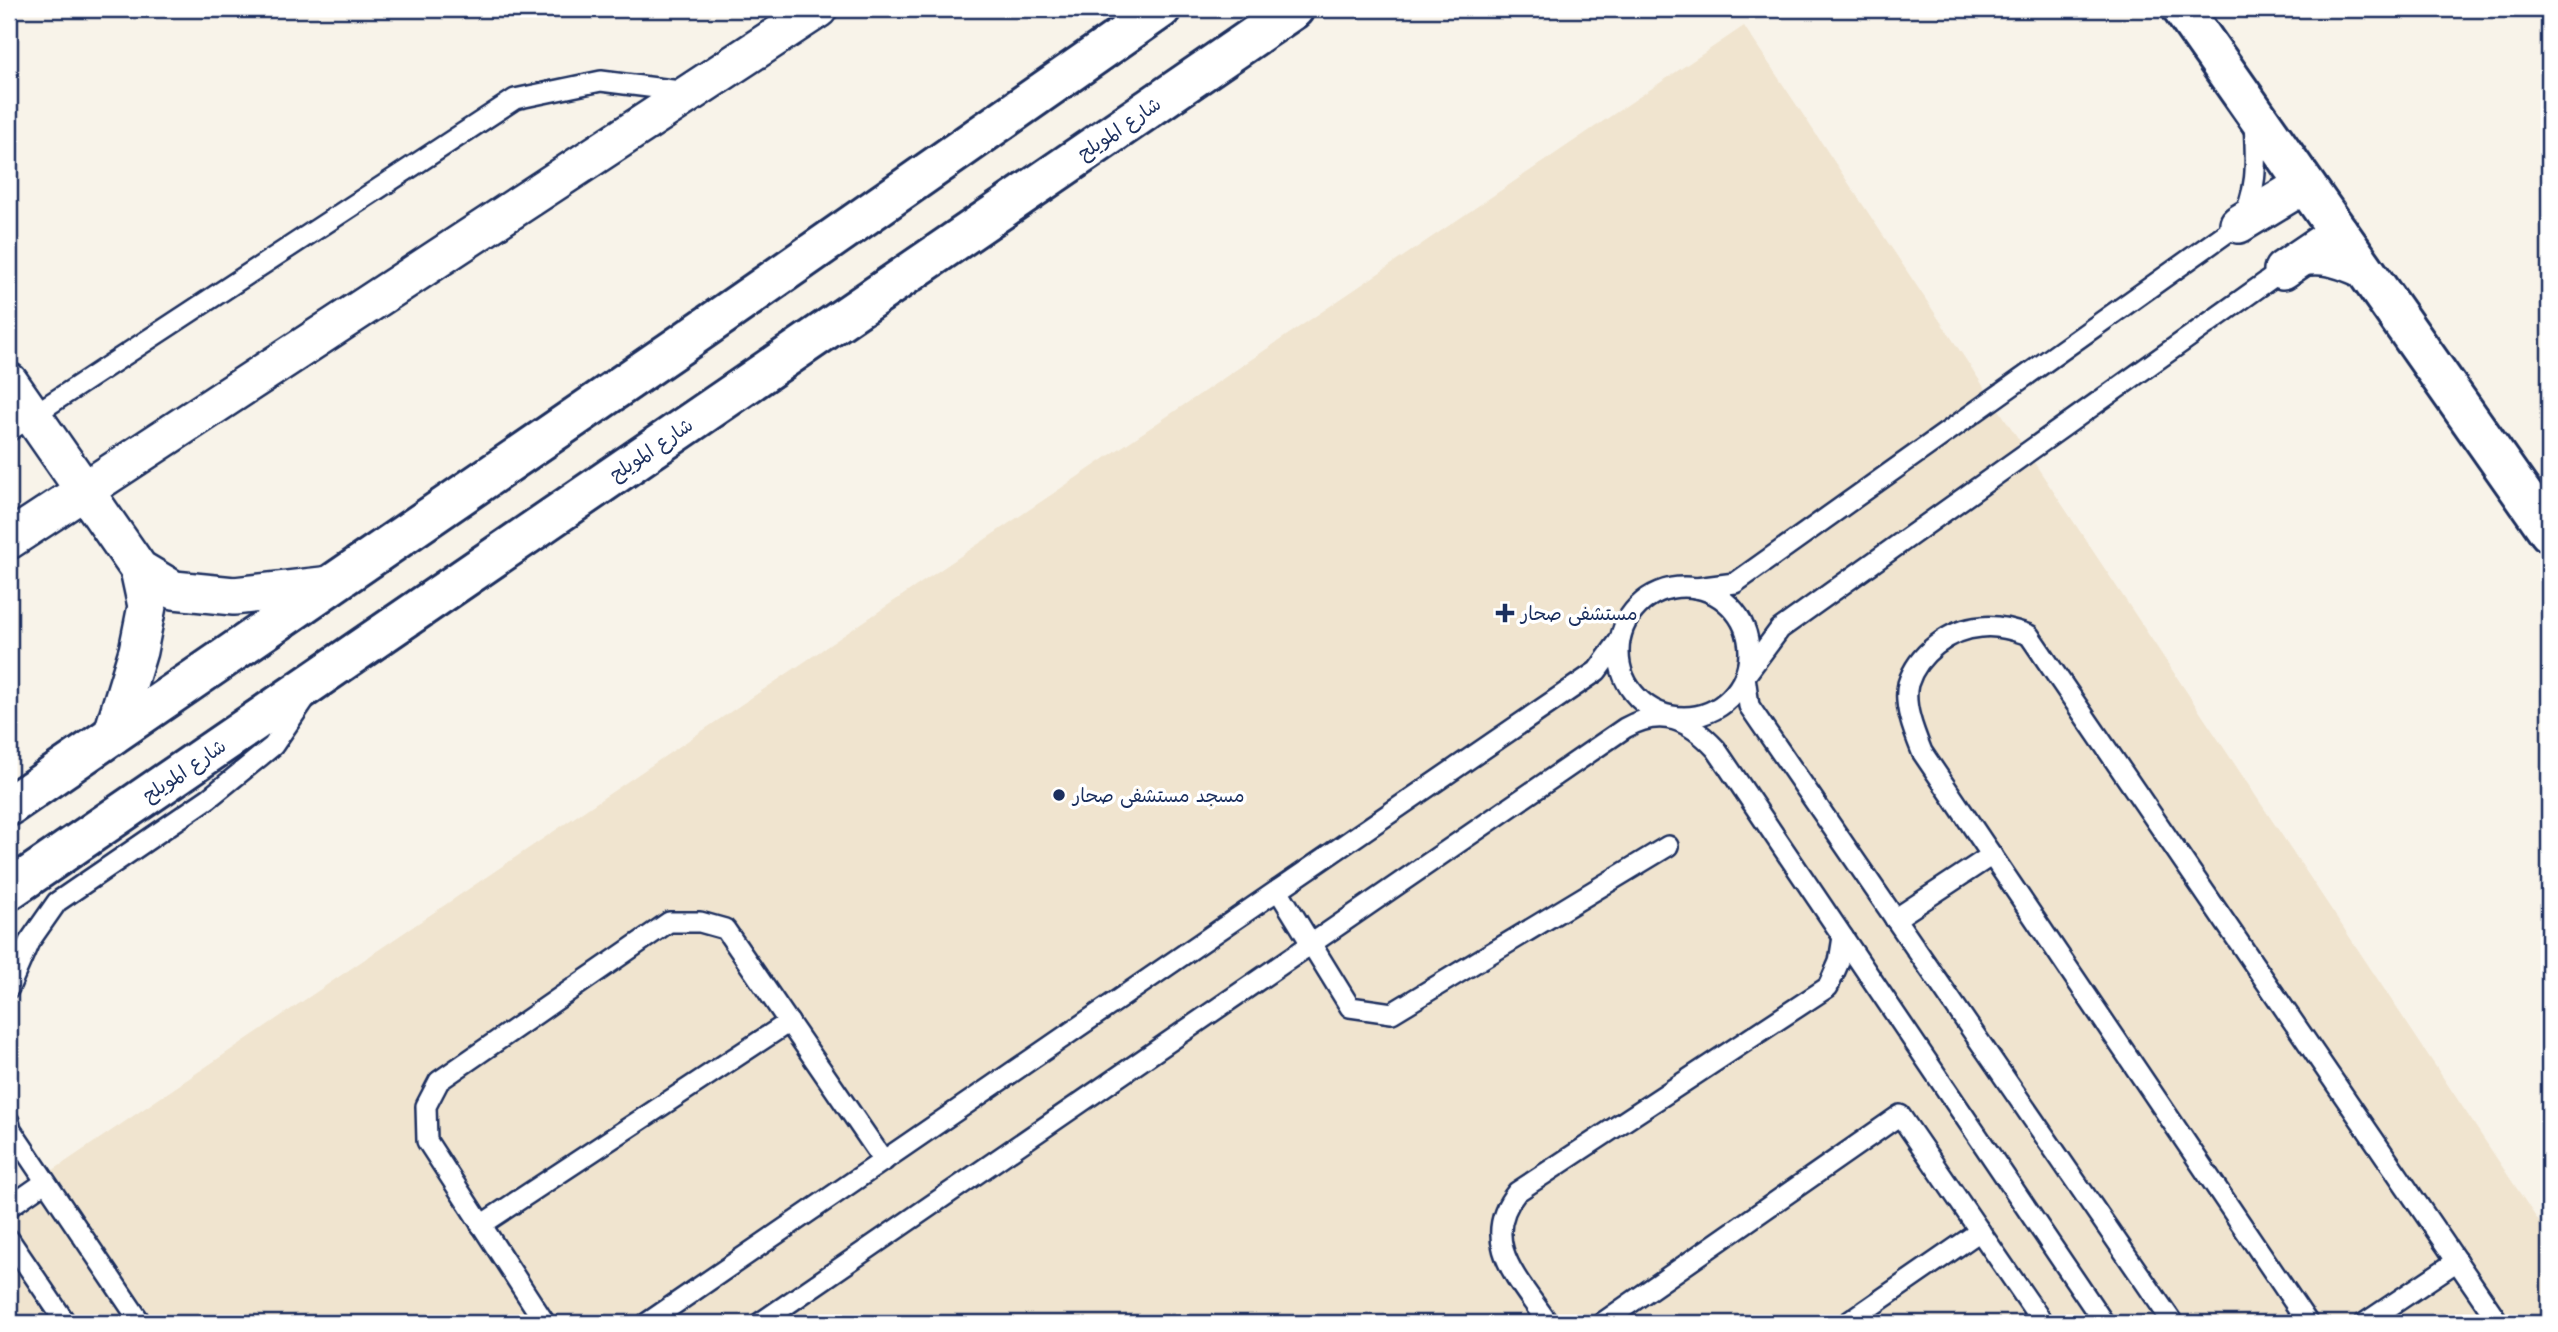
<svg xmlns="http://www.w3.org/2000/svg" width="2558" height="1332" viewBox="0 0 2558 1332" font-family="'Playpen Sans','Playpen Sans Arabic',sans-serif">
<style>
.built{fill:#f0e4cf}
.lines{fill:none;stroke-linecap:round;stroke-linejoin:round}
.service-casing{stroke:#1b2f5e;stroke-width:24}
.minor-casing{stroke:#1b2f5e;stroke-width:42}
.tertiary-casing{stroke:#1b2f5e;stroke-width:44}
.secondary-casing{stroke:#1b2f5e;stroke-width:44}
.service{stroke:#fff;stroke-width:19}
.minor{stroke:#fff;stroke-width:37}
.tertiary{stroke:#fff;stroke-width:38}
.secondary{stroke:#fff;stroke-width:38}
.poi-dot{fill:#1b2f5e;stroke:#fff;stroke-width:2.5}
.labels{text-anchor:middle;stroke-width:7;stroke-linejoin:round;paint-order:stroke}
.street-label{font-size:19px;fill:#1b2f5e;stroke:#fff}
.poi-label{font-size:19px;fill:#1b2f5e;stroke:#fff;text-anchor:start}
</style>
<rect width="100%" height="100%" fill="#f8f3e9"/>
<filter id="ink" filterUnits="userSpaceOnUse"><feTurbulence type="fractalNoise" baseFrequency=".0143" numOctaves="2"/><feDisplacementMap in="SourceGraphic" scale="14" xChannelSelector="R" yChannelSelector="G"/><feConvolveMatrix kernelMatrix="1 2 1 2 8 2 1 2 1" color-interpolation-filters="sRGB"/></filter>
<g filter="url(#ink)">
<polygon class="built" points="1744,26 2549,1237 2549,1323 9,1323 9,1200"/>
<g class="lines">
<defs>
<g id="service">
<polyline points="9,431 515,99 601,81 688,92"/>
<circle cx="1684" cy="652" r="65"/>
<path d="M1696,588L1735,583L2239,224C2259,193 2256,159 2254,123"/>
<polyline points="1278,890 1350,1007 1392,1013 1668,846"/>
<polyline points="1895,919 1992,855"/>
<polyline points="9,988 29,942 57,902 209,798 273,746 307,696"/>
<polyline points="9,1121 11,1130 141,1323"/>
<polyline points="9,1207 45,1182"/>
<polyline points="481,1225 789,1022"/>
<polyline points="9,1239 66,1323"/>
<polyline points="545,1323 427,1141 426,1106 439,1081 669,922 700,922 725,929 884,1161"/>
<polyline points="647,1323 1597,671 1619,641"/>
<path d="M760,1323L1625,728C1662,707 1689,720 1716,749L2104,1323"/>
<path d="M1548,1323C1520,1281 1477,1241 1517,1192L1828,987L1839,962L1843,937"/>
<polyline points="1602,1323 1900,1115 2043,1323"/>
<polyline points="1847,1323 1980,1231"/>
<path d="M2173,1323L1749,706L1745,676L1780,629L2283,270C2316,261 2330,263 2362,278"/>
<path d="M2308,1323L1922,752C1914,732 1903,705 1908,684C1917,654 1950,629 1981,627C1998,625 2014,630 2029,635L2499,1323"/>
<polyline points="2365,1323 2457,1261"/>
</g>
<g id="minor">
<polyline points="2239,224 2305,184"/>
<polyline points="2283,270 2339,232"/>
<polyline points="9,382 139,569 174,590 234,596 331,585"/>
<polyline points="9,540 818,9"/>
<polyline points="112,736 138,651 147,606 139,569"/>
</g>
<polyline id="tertiary" points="2182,9 2549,532"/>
<g id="secondary">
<polyline points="9,806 683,343 1161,9"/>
<polyline points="9,890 1294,9"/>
</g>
</defs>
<use href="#service" class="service-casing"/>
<use href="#minor" class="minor-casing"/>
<use href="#tertiary" class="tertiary-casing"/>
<use href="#secondary" class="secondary-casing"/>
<use href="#service" class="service"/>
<use href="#minor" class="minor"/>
<use href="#tertiary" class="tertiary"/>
<use href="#secondary" class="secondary"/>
</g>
</g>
<g class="poi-dot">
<path d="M1501.5 602.5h7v7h7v7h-7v7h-7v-7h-7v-7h7z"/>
<circle cx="1059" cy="795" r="7"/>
</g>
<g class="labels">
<g class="street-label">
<text transform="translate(1119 128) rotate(-34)" y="7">شارع المويلح</text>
<text transform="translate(651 449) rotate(-34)" y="7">شارع المويلح</text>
<text transform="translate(184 770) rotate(-34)" y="7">شارع المويلح</text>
</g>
<g class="poi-label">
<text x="1521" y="620">مستشفى صحار</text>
<text x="1073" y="802">مسجد مستشفى صحار</text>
</g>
</g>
<rect width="2558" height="1332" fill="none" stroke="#fff" stroke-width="35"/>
<rect x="18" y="18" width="2523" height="1297" fill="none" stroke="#1b2f5e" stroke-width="2.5" filter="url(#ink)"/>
</svg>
